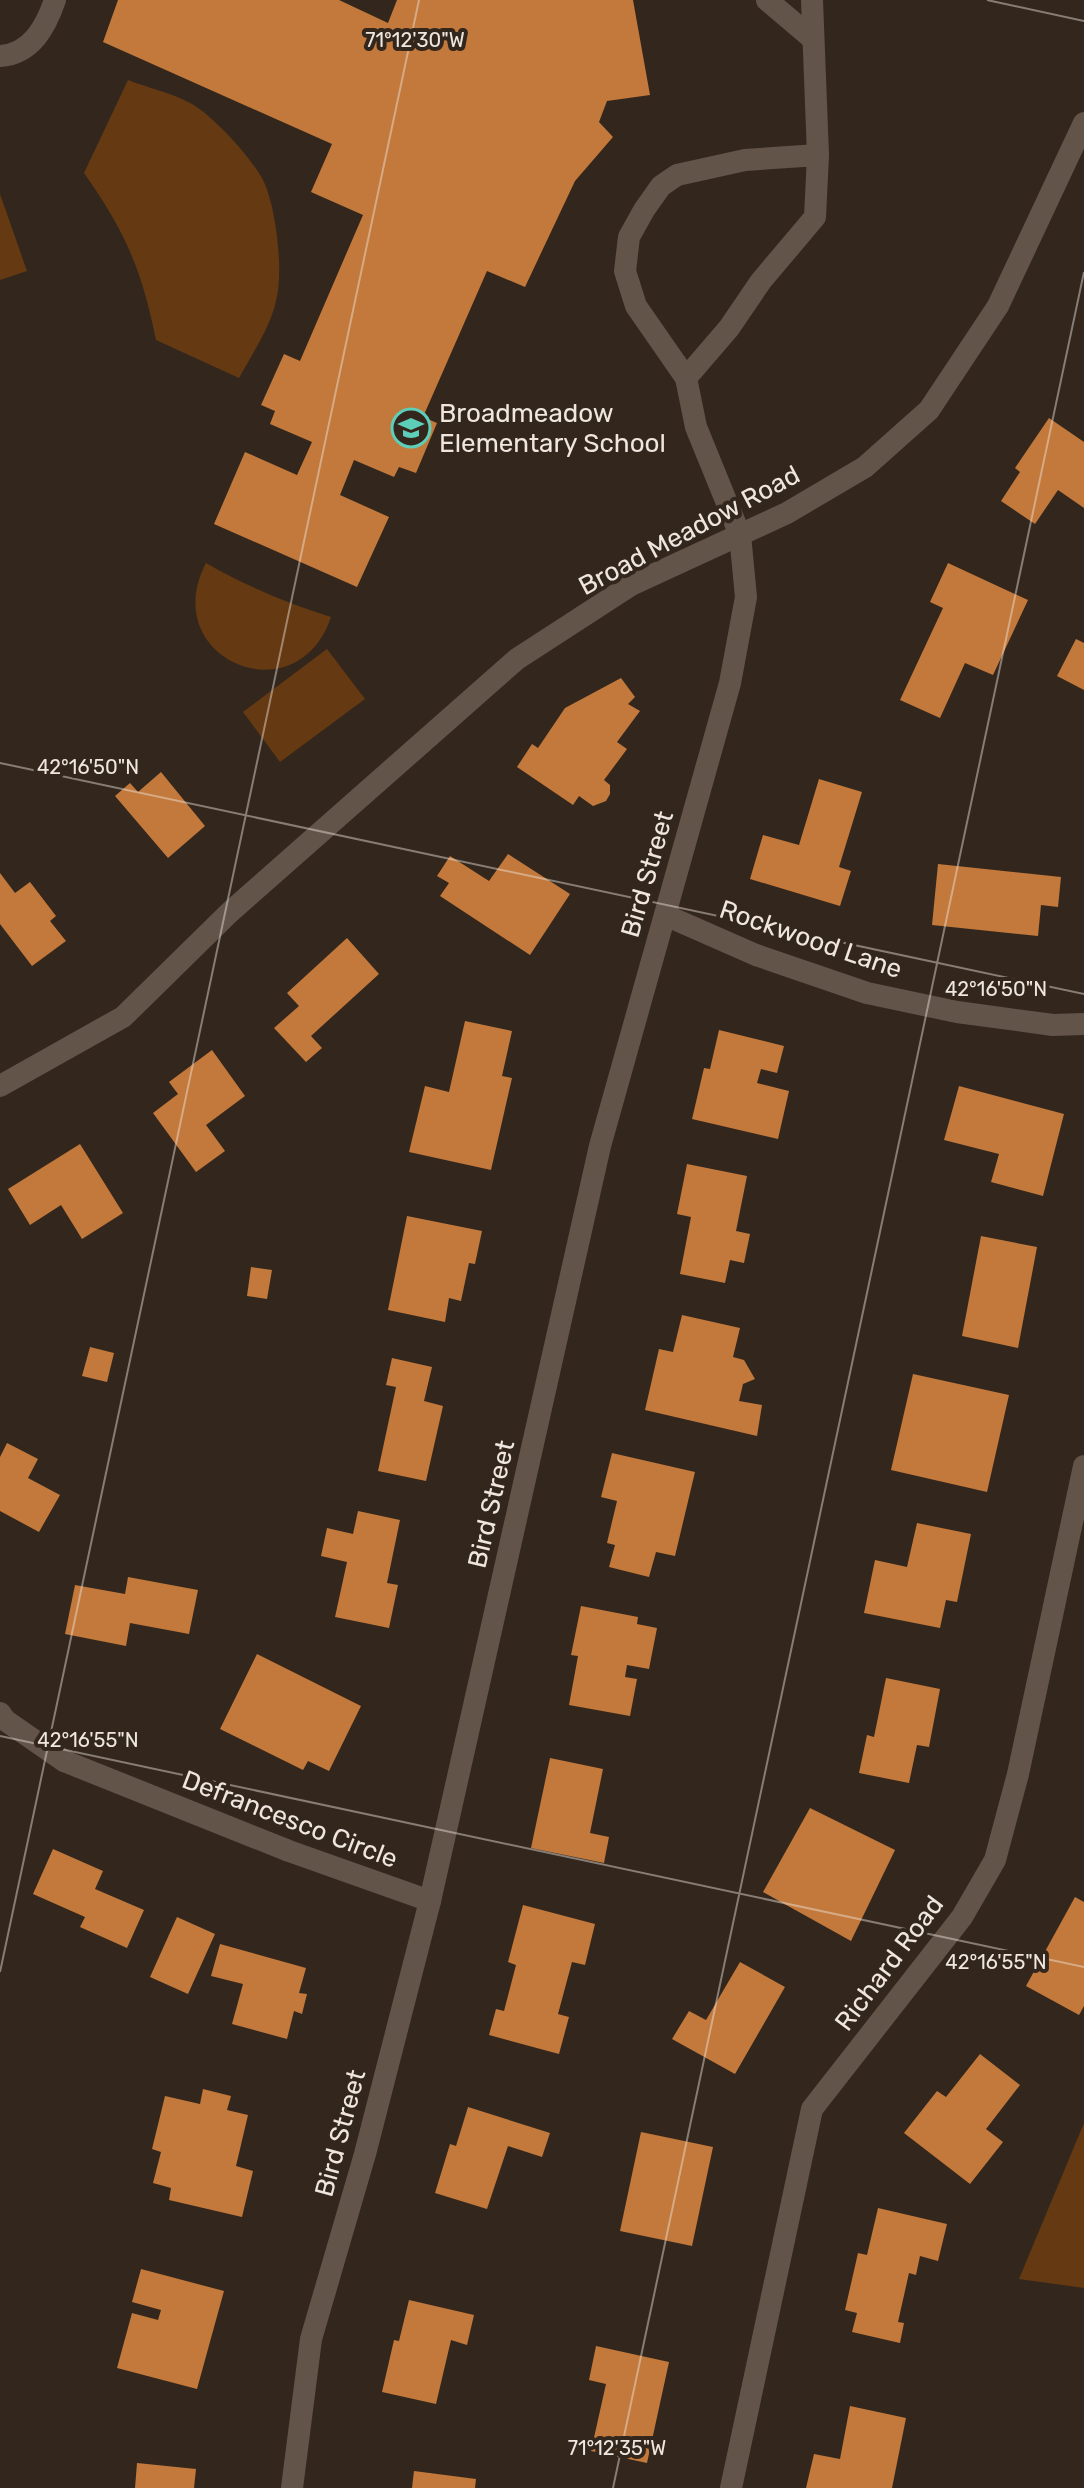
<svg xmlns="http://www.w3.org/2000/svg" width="1084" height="2488" viewBox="0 0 1084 2488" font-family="Rubik,sans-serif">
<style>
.green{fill:#653911}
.building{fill:#c3793b}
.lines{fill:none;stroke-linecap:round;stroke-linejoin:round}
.service{stroke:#63544a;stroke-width:22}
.minor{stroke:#63544a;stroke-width:22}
.tertiary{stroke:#63544a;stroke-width:22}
.ticks{fill:none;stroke:#eee6df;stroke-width:2;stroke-opacity:0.45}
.labels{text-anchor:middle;stroke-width:8;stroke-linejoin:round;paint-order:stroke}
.poi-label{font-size:26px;fill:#eee6df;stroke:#33271d;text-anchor:start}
.street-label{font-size:26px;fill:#eee6df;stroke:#33271d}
.ticks-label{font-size:20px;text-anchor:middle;fill:#eee6df;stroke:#33271d;stroke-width:8;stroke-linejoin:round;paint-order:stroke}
</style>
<rect width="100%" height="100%" fill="#33271d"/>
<g class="green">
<path d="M128,80C148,88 173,93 192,104C214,117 251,157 263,180C276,206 284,272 276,301C270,328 252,354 239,378L156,340C142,270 125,231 84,173Z"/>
<polygon points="0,194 27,271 0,280"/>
<path d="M206,563C246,586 287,603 331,617C297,718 156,659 206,563Z"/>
<polygon points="327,649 365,699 280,762 243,712"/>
<polygon points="1084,2123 1084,2288 1019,2279"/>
</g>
<g class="building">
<polygon points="118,0 339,0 388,23 397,0 633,0 650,95 607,101 599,122 613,137 575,181 525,287 487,271 423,417 437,423 416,473 399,467 394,477 354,460 340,495 389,517 357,587 214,524 245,452 297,475 312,442 270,424 275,411 261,405 284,354 300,361 363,215 311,192 332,144 103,42"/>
<polygon points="1049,418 1084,442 1084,508 1058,490 1035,524 1001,501 1020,472 1015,468"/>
<polygon points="948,563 1028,600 993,675 965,663 940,718 900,700 943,608 930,602"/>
<polygon points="1076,639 1084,643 1084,690 1057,676"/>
<polygon points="621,678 635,697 628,704 640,711 617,742 627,749 604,780 610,785 610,794 606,801 593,806 579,796 573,805 517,767 532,744 538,748 565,708"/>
<polygon points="161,772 205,826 168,858 115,796 130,783 138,792"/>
<polygon points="819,779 862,792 839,867 851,871 840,906 750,879 763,835 799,845"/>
<polygon points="508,854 570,894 530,955 440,896 449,883 437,876 450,856 489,881"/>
<polygon points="938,864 1061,877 1058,907 1041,905 1038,936 932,925"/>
<polygon points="0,873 15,893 30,882 56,916 50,921 66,941 32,966 0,924"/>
<polygon points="347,938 379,974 311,1036 322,1048 306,1062 274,1028 299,1006 287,993"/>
<polygon points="465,1021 512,1031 502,1076 512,1078 491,1170 409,1152 425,1086 449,1092"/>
<polygon points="719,1030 784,1046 777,1073 761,1069 757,1083 789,1091 778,1139 692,1119 704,1068 710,1069"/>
<polygon points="212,1050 245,1096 206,1125 225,1151 196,1172 153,1113 178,1094 169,1082"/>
<polygon points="959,1086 1064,1114 1043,1196 991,1182 999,1154 944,1140"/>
<polygon points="80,1144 123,1213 82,1239 61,1205 30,1225 8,1189"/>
<polygon points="687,1164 747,1176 736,1231 750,1234 744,1263 730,1260 725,1283 680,1274 691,1217 677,1214"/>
<polygon points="407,1216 482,1231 475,1264 469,1263 461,1301 449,1298 445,1322 388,1310"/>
<polygon points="981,1236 1037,1247 1018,1348 962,1336"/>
<polygon points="251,1267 272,1270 267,1299 247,1296"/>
<polygon points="682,1315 740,1328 733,1357 744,1360 755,1379 743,1384 739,1401 762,1405 757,1436 645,1410 659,1349 673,1352"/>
<polygon points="90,1347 114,1353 107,1382 82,1376"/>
<polygon points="392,1358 432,1367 424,1401 443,1406 426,1481 378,1471 396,1387 386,1385"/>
<polygon points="913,1374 1009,1395 987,1492 891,1470"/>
<polygon points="7,1443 38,1459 28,1478 60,1495 39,1532 0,1511 0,1457"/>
<polygon points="612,1453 695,1472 675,1556 656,1552 649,1577 609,1567 615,1545 607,1543 617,1501 601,1497"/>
<polygon points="358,1511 400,1520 387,1583 398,1585 389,1628 335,1617 347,1562 321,1556 327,1528 353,1534"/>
<polygon points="917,1523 971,1534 957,1602 946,1600 940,1628 864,1613 875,1560 907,1567"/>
<polygon points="128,1577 198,1590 189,1634 130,1623 126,1646 65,1634 75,1585 125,1594"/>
<polygon points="581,1606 638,1617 637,1624 657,1628 649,1669 627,1665 625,1677 637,1679 630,1716 569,1705 578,1656 571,1655"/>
<polygon points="257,1654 361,1706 329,1771 308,1761 303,1770 220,1729"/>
<polygon points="886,1678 940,1689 929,1747 917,1745 909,1783 859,1773 867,1735 874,1737"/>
<polygon points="550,1758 603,1769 590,1833 609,1837 604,1863 531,1848"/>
<polygon points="810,1808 895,1850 851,1941 763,1892"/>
<polygon points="53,1849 103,1871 95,1889 144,1910 127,1948 80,1927 85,1917 33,1894"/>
<polygon points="1075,1897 1084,1902 1084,2006 1079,2015 1026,1986"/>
<polygon points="523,1905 595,1924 585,1965 572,1962 558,2014 569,2017 559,2054 489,2035 496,2009 504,2011 516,1965 508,1962"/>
<polygon points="177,1917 215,1934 188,1994 150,1977"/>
<polygon points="220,1944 306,1968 299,1993 307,1994 302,2014 294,2011 287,2039 232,2024 243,1984 211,1976"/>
<polygon points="740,1962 785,1987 735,2074 672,2039 689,2011 706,2020"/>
<polygon points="980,2054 1020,2085 986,2129 1003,2142 970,2184 904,2133 937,2091 946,2097"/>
<polygon points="203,2089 231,2096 227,2110 248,2115 236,2166 253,2171 242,2217 169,2200 171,2188 153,2183 161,2152 152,2149 165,2096 200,2104"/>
<polygon points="468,2107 550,2133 542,2157 508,2146 487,2209 435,2193 450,2144 456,2146"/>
<polygon points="641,2132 713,2147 692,2246 620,2231"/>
<polygon points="878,2208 947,2224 938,2261 920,2256 916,2275 909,2273 898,2322 904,2323 900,2343 852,2332 857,2313 845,2310 858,2253 867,2255"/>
<polygon points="141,2269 224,2291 197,2389 117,2368 132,2313 158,2320 161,2310 132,2302"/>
<polygon points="409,2300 474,2315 467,2345 451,2340 436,2404 382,2392 394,2340 399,2341"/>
<polygon points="596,2346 669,2362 647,2463 591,2451 606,2384 589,2380"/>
<polygon points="850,2406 906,2418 892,2488 806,2488 814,2454 840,2459"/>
<polygon points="137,2463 196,2469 194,2488 135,2488"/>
<polygon points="414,2471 476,2479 475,2488 412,2488"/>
</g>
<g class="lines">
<g class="service">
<polyline points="767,0 813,39"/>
<polyline points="812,0 818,155 815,217 761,281 729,328 686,378 636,306 625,271 629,237 644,210 661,186 677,175 745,160 818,155"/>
<path d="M0,56C32,54 46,26 55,0"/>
<polyline points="686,378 696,427 740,535"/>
</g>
<g class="minor">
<polyline points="665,915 756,955 867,993 957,1012 1053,1025 1084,1024"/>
<polyline points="0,1713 5,1720 64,1761 289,1851 430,1901"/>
<polyline points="292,2488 311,2339 365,2154 430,1901 600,1146 730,683 746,597 740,535"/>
<polyline points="731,2488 812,2109 962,1917 995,1860 1018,1774 1084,1466"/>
</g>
<polyline class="tertiary" points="0,1086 123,1017 229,913 517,659 631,585 787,513 865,467 929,410 998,306 1084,123"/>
</g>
<path class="ticks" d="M987,0L1084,21M0,763L1084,994M0,1736L1084,1967M0,1972L419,0M613,2488L1084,272"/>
<defs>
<symbol id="school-ring" viewBox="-11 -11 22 22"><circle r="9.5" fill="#33271d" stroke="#5dceb9" stroke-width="1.5"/><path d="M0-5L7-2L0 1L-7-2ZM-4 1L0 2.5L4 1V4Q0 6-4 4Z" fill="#5dceb9"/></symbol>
</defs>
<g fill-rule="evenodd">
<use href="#school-ring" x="389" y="406" width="44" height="44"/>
</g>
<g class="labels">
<g class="poi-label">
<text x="439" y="422">Broadmeadow<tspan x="439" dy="30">Elementary School</tspan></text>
</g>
<g class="street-label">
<text transform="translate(689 530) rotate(-28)" y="9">Broad Meadow Road</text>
<text transform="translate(647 874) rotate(-74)" y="9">Bird Street</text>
<text transform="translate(811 939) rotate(19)" y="9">Rockwood Lane</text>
<text transform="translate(491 1504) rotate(-77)" y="9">Bird Street</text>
<text transform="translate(290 1819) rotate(21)" y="9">Defrancesco Circle</text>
<text transform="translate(889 1963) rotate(-53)" y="9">Richard Road</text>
<text transform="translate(340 2133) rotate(-75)" y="9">Bird Street</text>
</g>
</g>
<g class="ticks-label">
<text x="415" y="47">71°12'30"W</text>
<text x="88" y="774">42°16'50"N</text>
<text x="996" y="996">42°16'50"N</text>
<text x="88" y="1747">42°16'55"N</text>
<text x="996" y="1969">42°16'55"N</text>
<text x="617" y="2455">71°12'35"W</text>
</g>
</svg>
